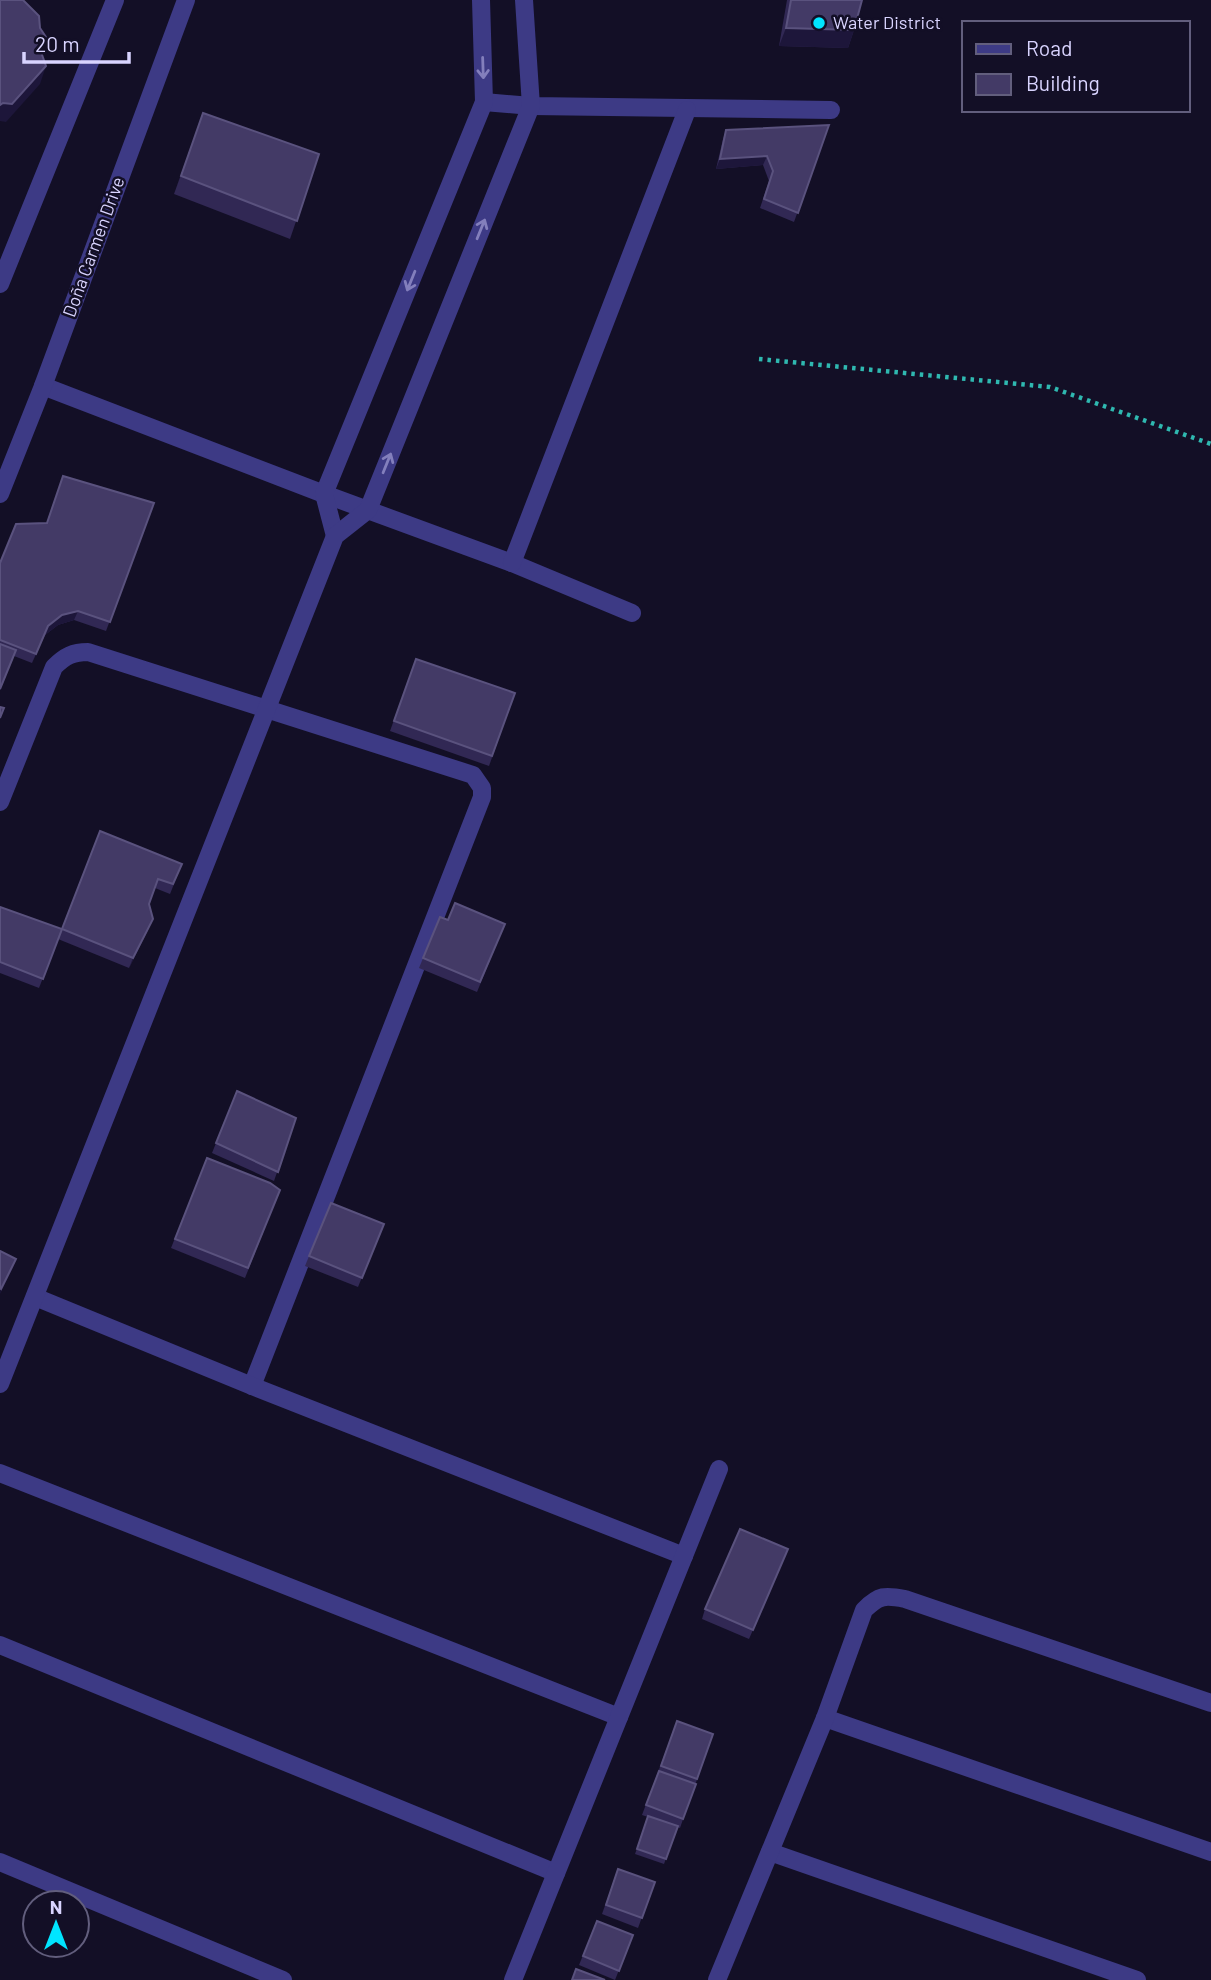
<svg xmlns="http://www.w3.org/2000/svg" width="1211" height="1980" viewBox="0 0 1211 1980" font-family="Barlow,sans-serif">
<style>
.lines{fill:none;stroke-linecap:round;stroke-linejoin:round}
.path{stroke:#2fb8b0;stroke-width:4.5;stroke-dasharray:3.5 5;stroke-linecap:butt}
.minor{stroke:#3d3a85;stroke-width:18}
.wall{fill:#312854}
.shaded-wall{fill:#1d163a}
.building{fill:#433a66;stroke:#5a527e;stroke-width:2}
.oneway{stroke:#837fbc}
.poi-dot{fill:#00e5ff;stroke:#130f26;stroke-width:2.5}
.labels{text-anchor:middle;stroke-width:5;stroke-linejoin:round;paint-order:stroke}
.poi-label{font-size:18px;fill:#d9d4ff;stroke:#130f26;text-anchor:start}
.street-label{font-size:18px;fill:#d9d4ff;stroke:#130f26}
</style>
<rect width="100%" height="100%" fill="#130f26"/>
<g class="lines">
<polyline class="path" points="759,359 1050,387 1211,444"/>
<g class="minor">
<polyline points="484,102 531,106 831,110"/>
<polyline points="0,284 115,0"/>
<polyline points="43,386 324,494 512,563 632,613"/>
<polyline points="0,494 43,386 186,0"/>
<polyline points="335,536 324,494 484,102 481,0"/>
<polyline points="512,563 687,110"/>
<path d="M0,802L54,667C65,656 73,652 88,652L473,775L482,788V797L252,1386"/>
<polyline points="35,1297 252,1386 684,1556"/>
<polyline points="0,1384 335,536 368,510 531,106 524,0"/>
<polyline points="0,1473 619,1717"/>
<polyline points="0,1645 556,1873"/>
<polyline points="825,1718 1211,1852"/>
<polyline points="770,1852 1137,1980"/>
<polyline points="0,1862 283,1980"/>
<polyline points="513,1980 719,1469"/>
<path d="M717,1980L825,1718L864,1610C879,1595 885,1595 905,1599L1211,1703"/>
</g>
</g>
<g class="wall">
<polygon points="787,0 862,0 854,30 848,48 779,46"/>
<polygon points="203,113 319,154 290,239 174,194"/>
<polygon points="829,125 794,222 760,208 769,181 763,165 716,169 723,139 726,130"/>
<polygon points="154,503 106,631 74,620 58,625 45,635 32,663 14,656 0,690 0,563 47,523"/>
<polygon points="416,659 515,693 489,766 390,731"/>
<polygon points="100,831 182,864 170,894 155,888 149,904 149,928 129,968 58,939"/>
<polygon points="0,907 62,929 39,988 0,973"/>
<polygon points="440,917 448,920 505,924 477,992 419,968"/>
<polygon points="296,1118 274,1181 212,1153 216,1143"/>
<polygon points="207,1158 280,1190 245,1278 171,1248"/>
<polygon points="331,1203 384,1224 358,1287 305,1266"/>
<polygon points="788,1549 749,1639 702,1619 705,1609"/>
<polygon points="677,1721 713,1734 680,1828 677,1827 664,1864 635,1854 648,1817 642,1815"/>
<polygon points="618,1869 655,1882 638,1928 602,1914"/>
<polygon points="597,1921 633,1935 615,1980 579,1965"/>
</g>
<g class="shaded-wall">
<polygon points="786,28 854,30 848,48 779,46"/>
<polygon points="46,66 40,84 6,122 0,121 0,105"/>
<polygon points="767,156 763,165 716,169 720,159"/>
<polygon points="78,611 74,620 58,625 45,635 32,663 48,626 62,615"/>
<polygon points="153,919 149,928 129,968 133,958"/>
<polygon points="16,1259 13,1268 0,1294 0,1292"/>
</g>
<g class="building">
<polygon points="0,0 23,0 39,16 40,28 46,37 40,49 46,66 12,104 3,103 0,105"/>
<polygon points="791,0 862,0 854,30 786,28"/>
<polygon points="203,113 319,154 297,221 181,176"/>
<polygon points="829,125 798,213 764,199 773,171 767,156 720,159 726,130"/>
<polygon points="63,476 154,503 110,622 78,611 62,615 48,626 36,654 0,640 0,563 16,524 47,523"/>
<polygon points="0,644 16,650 0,689"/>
<polygon points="416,659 515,693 492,756 394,721"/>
<polygon points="0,707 4,708 0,718"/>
<polygon points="100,831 182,864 173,884 158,879 149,904 153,919 133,958 62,929"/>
<polygon points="455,903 505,924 480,982 423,958 440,917 448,920"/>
<polygon points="0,907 62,929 43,979 0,962"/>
<polygon points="237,1091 296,1118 278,1172 216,1143"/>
<polygon points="207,1158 270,1183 280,1190 248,1268 175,1239"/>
<polygon points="331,1203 384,1224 362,1278 309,1256"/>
<polygon points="0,1251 16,1259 1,1289 0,1288"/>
<polygon points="740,1529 788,1549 753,1630 705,1609"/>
<polygon points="677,1721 713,1734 697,1779 661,1766"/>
<polygon points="659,1771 696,1784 683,1819 646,1805"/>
<polygon points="648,1816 678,1826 666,1859 637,1849"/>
<polygon points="618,1869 655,1882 642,1918 606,1905"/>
<polygon points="597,1921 633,1935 619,1971 583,1956"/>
<polygon points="576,1969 605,1980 572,1980"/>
</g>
<defs><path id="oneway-shaft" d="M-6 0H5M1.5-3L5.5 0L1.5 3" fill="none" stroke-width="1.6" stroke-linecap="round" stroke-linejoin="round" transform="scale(1.75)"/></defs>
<g class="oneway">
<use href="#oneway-shaft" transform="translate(483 68) rotate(88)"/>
<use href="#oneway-shaft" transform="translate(481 229) rotate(-68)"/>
<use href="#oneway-shaft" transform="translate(411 281) rotate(112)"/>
<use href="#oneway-shaft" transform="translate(387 463) rotate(-68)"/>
</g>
<circle class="poi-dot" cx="819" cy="23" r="7"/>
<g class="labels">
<g class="poi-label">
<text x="833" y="29">Water District</text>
</g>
<g class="street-label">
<text transform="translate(94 247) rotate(-70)" y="6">Doña Carmen Drive</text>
</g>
</g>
<rect x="962" y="21" width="228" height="91" fill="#130f26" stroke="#625e7d" stroke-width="2"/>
<rect x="976" y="44" width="35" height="10" fill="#3d3a85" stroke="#625e7d" stroke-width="2"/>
<text x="1026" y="56" font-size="21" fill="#d9d4ff">Road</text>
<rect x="976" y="74" width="35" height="21" fill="#433a66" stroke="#625e7d" stroke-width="2"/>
<text x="1026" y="91" font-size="21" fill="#d9d4ff">Building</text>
<g transform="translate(56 1924)"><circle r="33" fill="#130f26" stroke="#625e7d" stroke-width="2"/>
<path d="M0-5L12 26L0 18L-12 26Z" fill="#00e5ff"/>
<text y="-10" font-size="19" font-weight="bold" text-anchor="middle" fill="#d9d4ff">N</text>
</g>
<path d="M24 52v10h105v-10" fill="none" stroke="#d9d4ff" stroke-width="3.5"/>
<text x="35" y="52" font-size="21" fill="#d9d4ff" stroke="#130f26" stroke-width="5" paint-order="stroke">20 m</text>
</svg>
